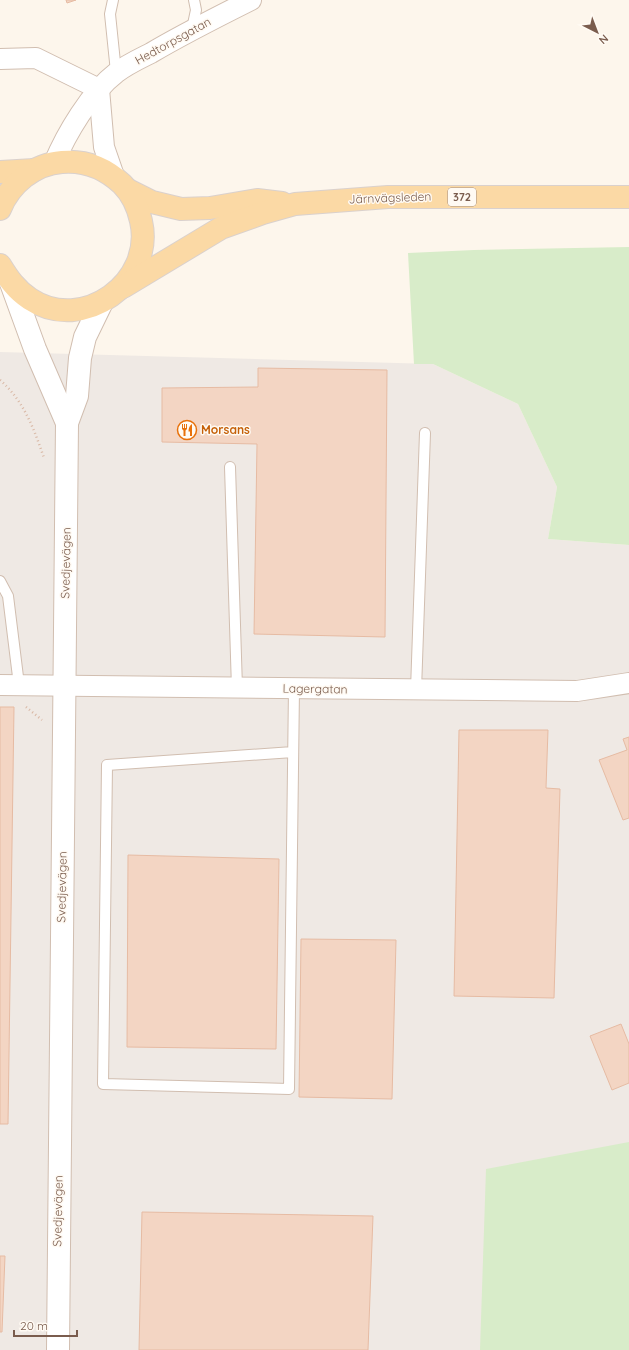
<svg xmlns="http://www.w3.org/2000/svg" width="629" height="1350" viewBox="0 0 629 1350" font-family="Quicksand,sans-serif">
<style>
.industrial{fill:#efe9e4}
.green{fill:#d8ecc9}
.building{fill:#f3d5c3;stroke:#e6bba3}
.lines{fill:none;stroke-linecap:round;stroke-linejoin:round}
.service-casing{stroke:#d1beb0;stroke-width:12}
.minor-casing{stroke:#d1beb0;stroke-width:22}
.tertiary-casing{stroke:#d1beb0;stroke-width:24}
.primary-casing{stroke:#dad1cd;stroke-width:24}
.path{stroke:#d9b8a5;stroke-width:2.5;stroke-dasharray:1 3;stroke-linecap:butt}
.service{stroke:#fff;stroke-width:10}
.minor{stroke:#fff;stroke-width:20}
.tertiary{stroke:#fff;stroke-width:22}
.primary{stroke:#fbd9a5;stroke-width:22}
.labels{text-anchor:middle;stroke-width:3;stroke-linejoin:round;paint-order:stroke}
.shield{fill:#fffaf3;stroke:#a28b7f;stroke-width:1}
.shield-label{font-size:11px;font-weight:bold;fill:#7a5c4d}
.street-label{font-size:12px;fill:#7a5c4d;stroke:#fffaf3}
.food-label{font-size:12px;font-weight:bold;fill:#c56008;stroke:#fffaf3;text-anchor:start}
</style>
<rect width="100%" height="100%" fill="#fdf6ec"/>
<polygon class="industrial" points="0,352 433,364 518,404 557,487 548,539 629,545 629,1350 0,1350"/>
<g class="green">
<polygon points="629,247 629,545 548,539 557,487 518,404 433,364 414,364 408,253 474,250"/>
<polygon points="629,1142 629,1350 480,1350 486,1169"/>
</g>
<g class="building">
<polygon points="66,0 76,0 67,3"/>
<polygon points="258,368 387,370 385,637 254,634 257,444 162,442 162,388 258,387"/>
<polygon points="0,707 14,707 8,1124 0,1124"/>
<polygon points="459,730 548,730 546,788 560,789 554,998 454,996"/>
<polygon points="629,737 629,818 623,820 599,760 627,750 623,739"/>
<polygon points="128,855 279,859 276,1049 127,1047"/>
<polygon points="301,939 396,940 392,1099 299,1097"/>
<polygon points="621,1024 629,1044 629,1083 612,1090 590,1036"/>
<polygon points="142,1212 373,1216 368,1350 139,1350"/>
<polygon points="0,1256 5,1256 2,1332 0,1332"/>
</g>
<g class="lines">
<defs>
<g id="service">
<polyline points="113,0 110,14 116,72"/>
<polyline points="192,29 196,10 194,0"/>
<polyline points="230,467 237,688"/>
<polyline points="0,581 8,596 19,685"/>
<polyline points="416,690 425,433"/>
<polyline points="293,752 107,765 103,1084 289,1089 294,688"/>
</g>
<g id="minor">
<polyline points="0,59 36,58 99,89"/>
<polyline points="99,89 104,147 114,176"/>
<path d="M54,163C66,134 91,92 116,73C126,65 139,59 151,53C183,34 217,17 251,0"/>
<polyline points="0,685 577,691 629,683"/>
</g>
<g id="tertiary">
<polyline points="11,283 35,349 67,423"/>
<polyline points="58,1350 67,423 77,396 80,358 85,337 102,302"/>
</g>
<g id="primary">
<polyline points="0,172 34,170"/>
<polyline points="128,190 152,202 181,209 210,208 257,200 282,203"/>
<path d="M0,209C10,184 34,164 62,162C85,160 105,168 122,184C132,194 138,207 141,221C155,282 83,334 30,299C16,290 8,278 0,265"/>
<polyline points="123,287 221,228 263,213 295,204 388,197 629,197"/>
</g>
</defs>
<use href="#service" class="service-casing"/>
<use href="#minor" class="minor-casing"/>
<use href="#tertiary" class="tertiary-casing"/>
<use href="#primary" class="primary-casing"/>
<g class="path">
<path d="M0,380C24,401 34,429 44,458"/>
<polyline points="26,707 42,720"/>
</g>
<use href="#service" class="service"/>
<use href="#minor" class="minor"/>
<use href="#tertiary" class="tertiary"/>
<use href="#primary" class="primary"/>
</g>
<defs>
<symbol id="restaurant-ring" viewBox="-11 -11 22 22"><circle r="9.5" fill="#fffaf3" stroke="#e8710a" stroke-width="1.5"/><path d="M-5-6h1v4h1v-4h1v4h1v-4h1v5L-1.5 .5V6h-2V.5L-5-1ZM5-6V6H3V1.5H1.5Q1.5-4 5-6Z" fill="#e8710a"/></symbol>
</defs>
<g fill-rule="evenodd">
<use href="#restaurant-ring" x="176" y="419" width="22" height="22"/>
</g>
<g class="labels">
<rect class="shield" x="448" y="188" width="28" height="18" rx="3"/>
<g class="shield-label">
<text x="462" y="201">372</text>
</g>
<g class="street-label">
<text transform="translate(173 41) rotate(-29)" y="4">Hedtorpsgatan</text>
<text transform="translate(390 198) rotate(-2)" y="4">Järnvägsleden</text>
<text transform="translate(66 563) rotate(-89)" y="4">Svedjevägen</text>
<text transform="translate(315 689) rotate(1)" y="4">Lagergatan</text>
<text transform="translate(62 887) rotate(-89)" y="4">Svedjevägen</text>
<text transform="translate(58 1211) rotate(-89)" y="4">Svedjevägen</text>
</g>
<g class="food-label">
<text x="201" y="434">Morsans</text>
</g>
</g>
<g transform="translate(597 32) rotate(138)" stroke="#fffaf3" stroke-width="3" paint-order="stroke">
<path d="M0-3L7 15L0 10L-7 15Z" fill="#7a5c4d"/>
<text y="-6" font-size="11" font-weight="bold" text-anchor="middle" fill="#7a5c4d">N</text>
</g>
<path d="M14 1330v6h63v-6" fill="none" stroke="#7a5c4d" stroke-width="2"/>
<text x="20" y="1330" font-size="12" fill="#7a5c4d" stroke="#fffaf3" stroke-width="3" paint-order="stroke">20 m</text>
</svg>
